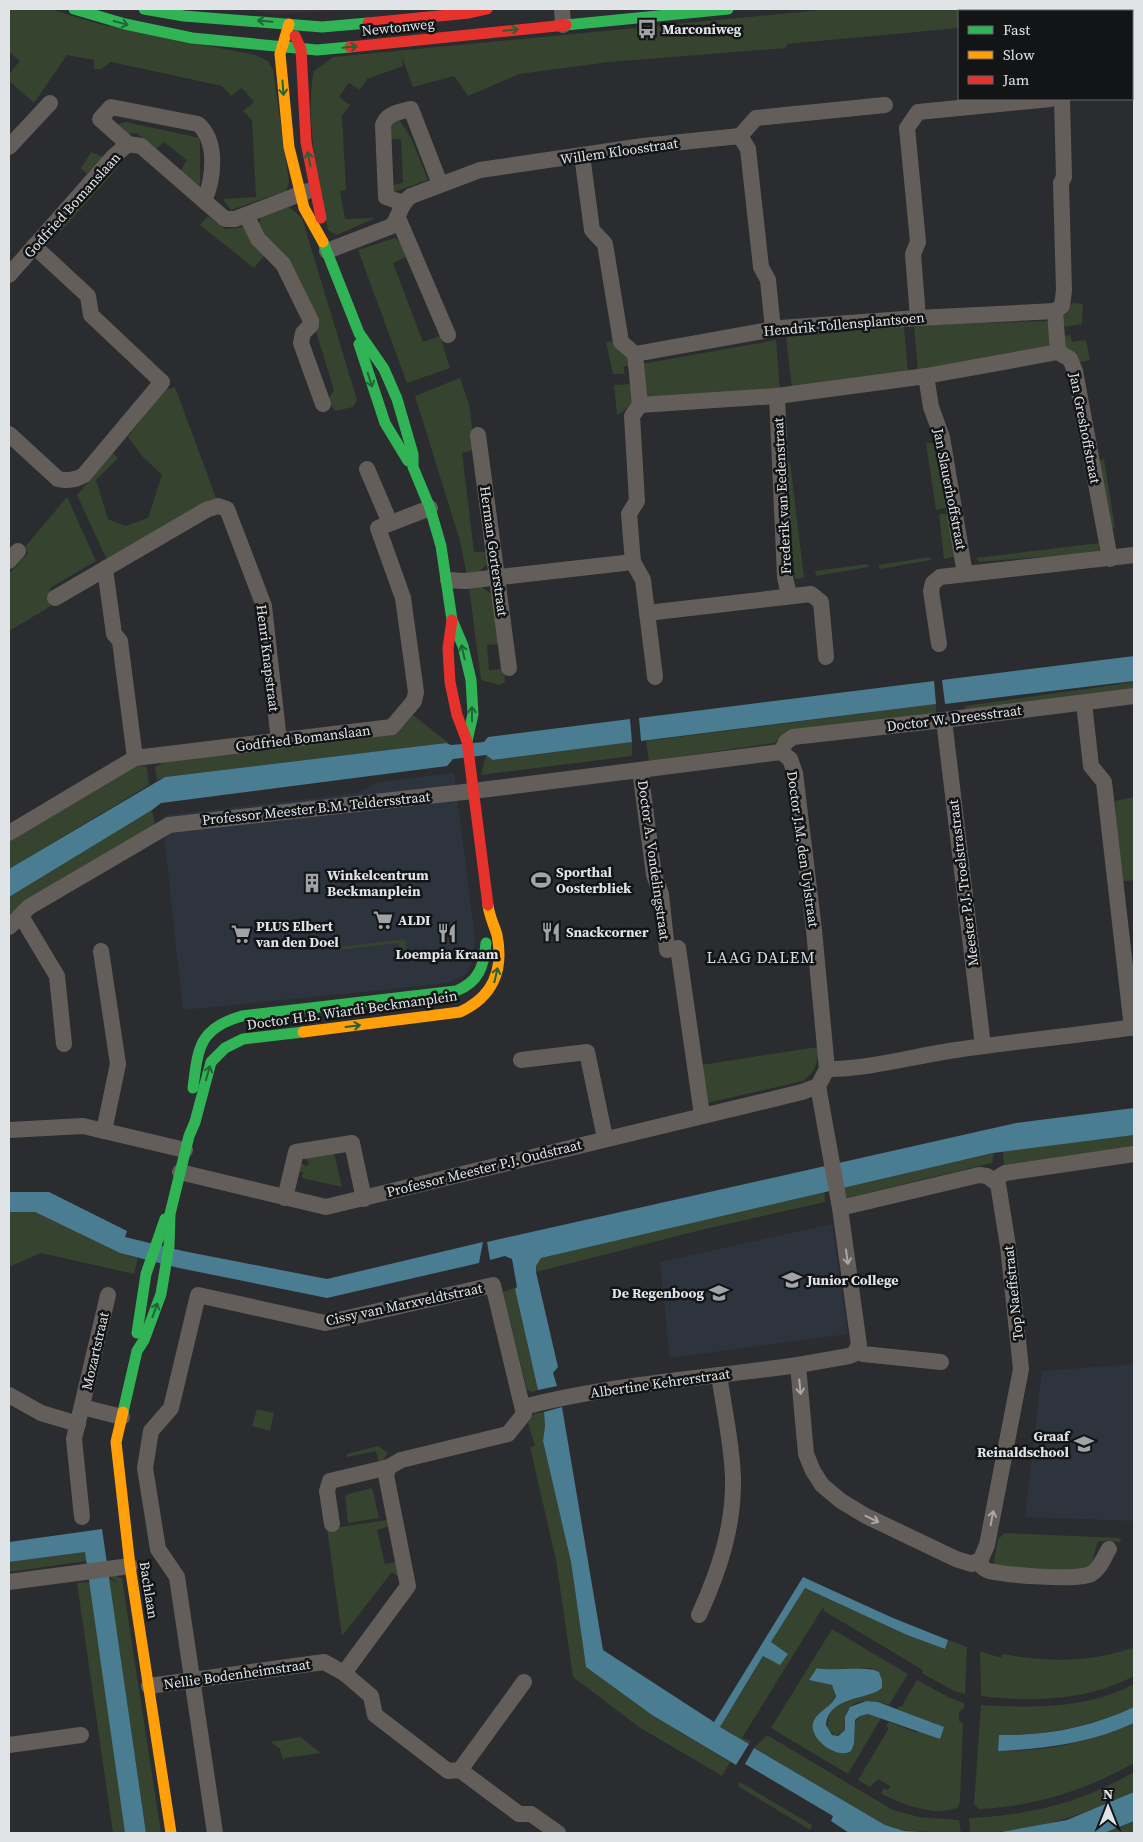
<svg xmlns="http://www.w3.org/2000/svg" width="1143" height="1842" viewBox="0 0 1143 1842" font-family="'Source Serif 4',serif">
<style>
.built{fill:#2d343d}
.industrial{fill:#3e2d30}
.green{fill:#36432e}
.water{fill:#4a7c92}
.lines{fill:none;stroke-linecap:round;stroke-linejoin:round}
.street{stroke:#645e5b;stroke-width:16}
.fast{stroke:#30b455;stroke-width:11}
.slow{stroke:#ff9f0a;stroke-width:11}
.jam{stroke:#e5322d;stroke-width:11}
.oneway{stroke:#216436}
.oneway2{stroke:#a9a8a8}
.labels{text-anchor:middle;stroke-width:5;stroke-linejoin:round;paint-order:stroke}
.street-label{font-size:14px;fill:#e1e4e7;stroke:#121416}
.poi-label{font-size:14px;font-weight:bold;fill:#e1e4e7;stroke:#121416;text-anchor:start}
.quarter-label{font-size:16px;letter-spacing:1px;fill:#d4d9e0;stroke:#121416}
</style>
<rect width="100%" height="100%" fill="#2a2c2f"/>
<g class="built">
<polygon points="454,773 475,939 473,960 466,974 451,982 432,985 183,1010 162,818 167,815 357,793 379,782"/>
<polygon points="832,1224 848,1334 670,1358 660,1262"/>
<polygon points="1134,1364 1134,1521 1025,1517 1042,1371"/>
</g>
<polygon class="industrial" points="247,9 369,9 272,14"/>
<g class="green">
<polygon points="9,9 50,9 99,24 255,55 268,61 273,70 289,182 286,191 231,210 223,199 256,197 252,120 243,111 254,102 242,88 231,96 222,86 111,62 101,69 94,69 94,60 67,55 34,103 9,81 9,74 20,61 9,52"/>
<path d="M831,9H1134V18H1132V11H959V28L787,44L786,48L609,62L519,74L468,96L454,76L413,87L401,55L403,66L367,79L360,90L349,83L339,97L350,105L342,116L346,190L340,191L345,219L375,218L337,235L328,230C319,184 304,118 314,71L333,57Z"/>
<polygon points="399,119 411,138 428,180 393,192 393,185 403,183 401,139 390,139 390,127"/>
<polygon points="126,122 200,138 200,186 180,171 187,160 164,142 156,149 137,133 128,134 118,124"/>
<polygon points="91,152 103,157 87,174 81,168"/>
<polygon points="117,163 119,166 61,231 55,227"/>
<polygon points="289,207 302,218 357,400 353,407 335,411 328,400 334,390 309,309 258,227 261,217"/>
<polygon points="208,216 225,229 243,227 251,243 264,256 254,268 200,225"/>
<polygon points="395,238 402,244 406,257 393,263 423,342 440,336 450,368 407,383 358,250"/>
<polygon points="1072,303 1083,304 1082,324 1062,327 1061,318 1067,313"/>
<polygon points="1049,321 1052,349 918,373 914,325"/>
<polygon points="904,327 908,373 792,389 786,337"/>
<polygon points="1070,335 1072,342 1086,340 1090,360 1076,363 1063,350 1063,336"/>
<polygon points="776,340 780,390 644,398 641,364"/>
<polygon points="616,341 632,356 632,365 623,367 625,374 613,374 606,342"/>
<polygon points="460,378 469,404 475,450 462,453 474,552 487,552 489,562 478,573 467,576 460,541 415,396"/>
<polygon points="632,384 636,402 617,415 614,385"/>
<polygon points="175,387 216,498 107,560 77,495 113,453 118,458 96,480 108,519 125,526 148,518 162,475 142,456 128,437 164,390"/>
<polygon points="926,443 937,443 949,507 936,510"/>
<polygon points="1104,459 1115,528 1110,530 1098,461"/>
<polygon points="783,462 790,462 804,578 795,579"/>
<polygon points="67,497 96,561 50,588 51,606 9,631 9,574 28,553 25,547"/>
<polygon points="939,514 950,514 957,556 944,559"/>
<polygon points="1099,543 1099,552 979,562 976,558"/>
<polygon points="930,557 931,560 880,569 878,565"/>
<polygon points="868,564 869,567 816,576 815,571"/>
<polygon points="480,586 493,595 499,644 487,645 489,670 504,669 505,682 499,685 481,680 469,587"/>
<polygon points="1134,682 1134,688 966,710 965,706"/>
<polygon points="936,704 936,716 787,733 774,743 649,761 646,741"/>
<polygon points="413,715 451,745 446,743 165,777 157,780 155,767 165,762 398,733"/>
<polygon points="632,742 632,756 481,775 486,755 494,760"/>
<polygon points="136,765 147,767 149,785 9,869 9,840"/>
<polygon points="1134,797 1134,880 1120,882 1115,801"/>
<polygon points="152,810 155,824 152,828 9,914 9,897"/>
<polygon points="405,939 407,954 400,955 398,943 340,950 339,947"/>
<path d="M818,1047C818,1063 816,1071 803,1081L707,1103L701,1065Z"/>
<polygon points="1134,1135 1134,1150 1004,1165 1003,1151"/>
<polygon points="334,1153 342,1187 302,1178 303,1172 297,1171 299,1162 306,1166 309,1164 305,1157"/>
<polygon points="994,1153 992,1163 846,1198 843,1187"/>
<polygon points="824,1190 825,1202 705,1229 536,1272 536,1266 541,1258"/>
<polygon points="9,1212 35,1212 120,1253 138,1258 134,1274 41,1253 9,1267"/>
<polygon points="517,1287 515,1289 538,1390 533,1392 527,1390 503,1292"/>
<polygon points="257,1409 274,1413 270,1431 252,1426"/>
<polygon points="544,1412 545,1426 543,1441 571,1562 586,1667 652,1715 730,1762 722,1776 639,1727 573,1677 556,1560 530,1447 535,1446 528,1423 533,1414"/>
<polygon points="378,1446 388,1453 382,1462 379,1462 376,1451 347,1457 347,1454"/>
<polygon points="372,1488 379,1518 348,1523 345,1495"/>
<polygon points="388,1520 389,1526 377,1530 385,1564 396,1562 400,1572 397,1576 392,1572 342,1636 327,1529"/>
<polygon points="1005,1533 1121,1538 1120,1542 1098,1541 1090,1569 1086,1572 993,1566 998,1539"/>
<polygon points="85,1552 87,1561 9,1572 9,1562"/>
<polygon points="110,1573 122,1578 161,1833 146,1833 109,1579 118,1583 110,1577"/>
<polygon points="90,1582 125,1833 113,1833 77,1583"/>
<polygon points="805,1588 907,1635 945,1649 948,1640 967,1647 965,1694 954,1691 922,1673 923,1670 824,1611 823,1607 742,1738 751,1741 749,1744 720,1727 764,1655 788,1654 771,1642"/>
<path d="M832,1629L908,1674L889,1705C864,1697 843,1699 845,1730L835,1736L827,1728L830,1711L842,1703L878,1691L882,1688L881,1676L870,1668L833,1671L818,1668L810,1680L832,1685L836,1691L833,1701L813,1722L816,1737L834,1752L854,1737L853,1725L860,1716L868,1714L881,1718L848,1774L771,1728Z"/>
<path d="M1134,1647V1676C1088,1701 1031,1702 981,1696L980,1651L1001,1658L1002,1654C1047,1662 1091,1663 1134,1647Z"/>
<path d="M917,1680L950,1698L964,1703V1708L959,1712V1721L963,1723L960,1801L958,1807C937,1818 901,1804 882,1794L883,1788L888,1790L890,1786L878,1779L870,1787L858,1780L889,1728L886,1726L889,1722L916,1732L944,1727L897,1709L899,1706L901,1707Z"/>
<path d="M1134,1684V1707C1090,1726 1047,1736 999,1735L998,1750C1044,1753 1092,1741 1134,1723V1763C1086,1790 1034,1807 979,1809L974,1804L981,1705C1032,1708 1087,1709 1134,1684Z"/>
<polygon points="767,1735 893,1810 919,1817 959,1820 961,1833 904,1831 885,1825 754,1748"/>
<polygon points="300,1737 321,1753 285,1758 283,1761 280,1749 271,1742"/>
<path d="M1134,1772V1792C1081,1817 1029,1833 970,1833L969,1818C1030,1815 1081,1803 1134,1772Z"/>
<polygon points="740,1782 812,1825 810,1830 738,1786"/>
<polygon points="1134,1821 1134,1833 1104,1833"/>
</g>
<g class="water">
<polygon points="1134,656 1134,681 945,704 942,680"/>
<polygon points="934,681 936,704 641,741 639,718"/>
<polygon points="630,719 632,742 493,760 486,755 453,759 447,766 161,803 152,810 9,897 9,869 165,777 446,743 451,745 484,742 488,737"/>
<polygon points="1134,1108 1134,1135 993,1153 541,1258 536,1266 536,1272 558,1367 553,1373 557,1386 538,1390 515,1289 517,1287 512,1259 505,1256 490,1260 487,1242 1016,1123"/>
<polygon points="9,1192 49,1192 127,1231 125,1237 183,1251 327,1279 483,1242 479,1263 327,1298 179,1268 120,1253 35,1212 9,1212"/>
<polygon points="562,1407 603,1650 714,1722 803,1577 893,1618 948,1640 945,1649 907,1635 805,1588 771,1642 788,1654 780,1665 763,1656 720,1727 749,1744 736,1765 652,1715 586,1667 571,1562 543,1441 545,1426 544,1412"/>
<polygon points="102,1529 146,1833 125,1833 85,1552 9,1562 9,1542"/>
<path d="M817,1668C835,1672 867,1665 879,1672L882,1680V1688L878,1691C859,1700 828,1699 826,1725L832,1735L838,1736L845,1730V1717L850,1707L866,1701L878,1702L944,1727L940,1739L868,1714L860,1716L855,1720L854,1744L851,1751C837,1760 809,1739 813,1723C816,1712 832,1707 836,1696L832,1685L809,1680Z"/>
<path d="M1134,1707V1723C1091,1743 1045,1749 998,1751L999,1735C1047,1736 1091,1727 1134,1707Z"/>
<polygon points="754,1748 885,1825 904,1831 938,1833 849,1833 831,1821 833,1816 745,1764"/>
<polygon points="1134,1792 1134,1821 1104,1833 996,1833 1067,1820"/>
</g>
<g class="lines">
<g class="street">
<polyline points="562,9 563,25"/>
<polyline points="1132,89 1134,89"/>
<polyline points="1062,99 1064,177 1061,183 1064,290 1062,306 1055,311 1058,352 1070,359 1075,371 1110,559"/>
<polyline points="740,136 756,118 885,105"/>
<path d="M128,144L100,119L111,107L198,124C218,141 214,179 204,201"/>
<polyline points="9,147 50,103"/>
<polyline points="582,155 592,230 605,244 621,342 635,354 640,405 632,416 637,501 629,514 633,562 643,580 655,677"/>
<path d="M403,203L386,197L383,125C387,113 400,112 411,109L440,184"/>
<polyline points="246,215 258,239 283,264 311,321 311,325 303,333 301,343 323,404"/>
<polyline points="398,218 448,335"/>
<path d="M327,251L392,226C400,216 400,203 411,196L480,170L643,146L740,136L748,149L761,267L768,280L773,329"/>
<polyline points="9,275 113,157 128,144 141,146 225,219 235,219 308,191"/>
<polyline points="918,318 913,254 918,242 907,128 918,112 1051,99"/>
<polyline points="635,354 780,328 918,318 1055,311"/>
<polyline points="926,376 931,407 942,437 965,574"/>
<polyline points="777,396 785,577 789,596"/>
<polyline points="640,405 777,396 926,376 1058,352"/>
<path d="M9,434L58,479C67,481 76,480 84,475L162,382L91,315L88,296L34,246"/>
<polyline points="478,435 509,668"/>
<polyline points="367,469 390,523"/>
<polyline points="9,561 18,551"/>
<polyline points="105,569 114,634 120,641 135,758"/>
<polyline points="448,580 465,581 633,562"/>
<polyline points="55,598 206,510 218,506 227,509 264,606 279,741"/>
<polyline points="647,613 811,594 821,602 826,657"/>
<polyline points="939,644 931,591 933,583 940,577 1134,555"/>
<polyline points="1084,703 1091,766 1104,782 1132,1028"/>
<polyline points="944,720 983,1046"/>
<polyline points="781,752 786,742 793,737 944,720 1134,696"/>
<polyline points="640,770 654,875 661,894 667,950 678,948 702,1115"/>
<polyline points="9,833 135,758 392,727 414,701 416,692 403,598 378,528 430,508"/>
<polyline points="21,916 57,976 64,1044"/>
<polyline points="9,927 29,907 169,825 473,791 781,752 790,759 795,773 814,930 827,1069 818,1086 802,1092 326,1207 180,1172"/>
<polyline points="101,951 118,1064 104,1131"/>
<polyline points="521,1060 587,1052 605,1138"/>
<path d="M827,1069C871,1069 913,1056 956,1050C1015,1041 1075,1036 1134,1027"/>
<polyline points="818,1086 840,1208 859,1345 854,1354 849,1356 798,1365 806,1454 813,1471 822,1485 841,1501 866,1516 956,1559 972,1564 981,1559 987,1545 1021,1369 1008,1246 998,1184 987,1176 979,1175 840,1208"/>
<polyline points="9,1130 83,1126 185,1150"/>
<polyline points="994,1180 1005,1173 1134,1154"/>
<polyline points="285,1198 296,1152 352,1143 364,1199"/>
<polyline points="857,1350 863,1354 941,1362"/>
<polyline points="9,1395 41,1413 78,1424"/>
<polyline points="82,1407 122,1417"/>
<path d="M523,1407C613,1384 706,1378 798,1365"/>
<polyline points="82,1517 74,1439 108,1295"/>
<polyline points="332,1524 327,1491 330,1481 389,1467"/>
<path d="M977,1562C981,1565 984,1570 989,1571C1006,1575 1077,1581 1091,1574C1100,1569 1104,1557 1109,1549"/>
<polyline points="9,1582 130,1566"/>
<path d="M699,1615C719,1571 734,1527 733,1478C732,1444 724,1409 719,1375"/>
<polyline points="149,1686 324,1662 344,1673 371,1696 375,1715 448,1771 460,1770 519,1814 531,1814 558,1833"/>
<polyline points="9,1745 81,1735"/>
<polyline points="460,1770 524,1682"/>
<polyline points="215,1833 177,1577 158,1549 145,1468 151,1431 171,1408 198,1295 325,1323 493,1285 524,1414 508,1434 401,1460 389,1467 386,1475 408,1586 344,1673"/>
</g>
<g class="fast">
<polyline points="74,9 125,24 192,38 317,50 350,47"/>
<polyline points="144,9 184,16 322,27 368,23"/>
<polyline points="566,25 728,9"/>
<polyline points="323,242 359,333 384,369 397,399 413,454 413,467 430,508 441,546 452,620 463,646 471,680 473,714 467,741"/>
<polyline points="359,344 385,423 408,461"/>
<path d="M193,1088C198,1048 199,1028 242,1016L456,991C479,982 484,966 486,943"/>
<polyline points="137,1333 146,1274 165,1219"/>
<polyline points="123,1412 137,1351 144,1340 161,1294 169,1246 170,1214 189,1136 195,1122 211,1062 225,1048 243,1039 303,1032"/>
</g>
<g class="slow">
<polyline points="289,24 280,54 289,147 304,208 323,242"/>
<path d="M303,1032L460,1012C493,997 504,970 497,935C494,925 489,915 488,905"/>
<polyline points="123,1412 116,1442 130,1566 171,1833"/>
</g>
<g class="jam">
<polyline points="368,23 469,13 487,9"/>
<polyline points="295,36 301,49 306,142 321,218"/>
<polyline points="350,47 566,25"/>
<polyline points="452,620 448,648 450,682 457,715 467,741 488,905"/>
</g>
</g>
<defs><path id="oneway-shaft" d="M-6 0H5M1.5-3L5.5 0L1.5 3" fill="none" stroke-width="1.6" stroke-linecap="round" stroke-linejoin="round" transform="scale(1.25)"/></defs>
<g class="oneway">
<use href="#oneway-shaft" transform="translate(265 21) rotate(-175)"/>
<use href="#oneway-shaft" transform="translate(121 23) rotate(15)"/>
<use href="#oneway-shaft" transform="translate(511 30) rotate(-6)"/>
<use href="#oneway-shaft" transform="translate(350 47) rotate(-6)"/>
<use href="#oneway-shaft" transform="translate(283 88) rotate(86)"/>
<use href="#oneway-shaft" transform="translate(309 159) rotate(-101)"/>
<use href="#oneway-shaft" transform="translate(370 380) rotate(72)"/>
<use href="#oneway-shaft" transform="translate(463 652) rotate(-103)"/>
<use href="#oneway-shaft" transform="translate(472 714) rotate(-90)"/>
<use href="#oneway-shaft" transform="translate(496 975) rotate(-77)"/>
<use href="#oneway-shaft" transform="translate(353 1026) rotate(-7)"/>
<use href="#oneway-shaft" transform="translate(208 1073) rotate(-74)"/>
<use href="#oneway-shaft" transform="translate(155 1310) rotate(-70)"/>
</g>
<g class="oneway2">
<use href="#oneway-shaft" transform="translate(847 1257) rotate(82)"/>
<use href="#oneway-shaft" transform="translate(800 1387) rotate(84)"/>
<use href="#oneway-shaft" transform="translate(992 1518) rotate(-79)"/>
<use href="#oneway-shaft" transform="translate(872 1519) rotate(26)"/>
</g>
<defs>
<symbol id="bus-bare" viewBox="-9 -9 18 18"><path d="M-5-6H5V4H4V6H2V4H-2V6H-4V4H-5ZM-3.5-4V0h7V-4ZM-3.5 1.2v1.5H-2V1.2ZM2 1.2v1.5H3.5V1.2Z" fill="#a1a4a7" stroke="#121416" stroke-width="2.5" paint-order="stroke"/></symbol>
<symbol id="stadium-bare" viewBox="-9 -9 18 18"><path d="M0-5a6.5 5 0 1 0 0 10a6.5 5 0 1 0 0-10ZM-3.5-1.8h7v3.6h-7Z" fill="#a1a4a7" stroke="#121416" stroke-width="2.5" paint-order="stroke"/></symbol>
<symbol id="building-bare" viewBox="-9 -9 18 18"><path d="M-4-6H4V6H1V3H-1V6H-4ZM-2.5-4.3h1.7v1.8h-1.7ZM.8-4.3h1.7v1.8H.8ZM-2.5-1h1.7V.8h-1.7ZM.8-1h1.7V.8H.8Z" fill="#a1a4a7" stroke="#121416" stroke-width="2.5" paint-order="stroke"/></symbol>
<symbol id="supermarket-bare" viewBox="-9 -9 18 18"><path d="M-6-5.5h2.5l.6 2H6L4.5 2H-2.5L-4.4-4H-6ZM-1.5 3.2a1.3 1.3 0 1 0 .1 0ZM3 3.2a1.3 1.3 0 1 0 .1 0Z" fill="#a1a4a7" stroke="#121416" stroke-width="2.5" paint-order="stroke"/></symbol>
<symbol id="restaurant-bare" viewBox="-9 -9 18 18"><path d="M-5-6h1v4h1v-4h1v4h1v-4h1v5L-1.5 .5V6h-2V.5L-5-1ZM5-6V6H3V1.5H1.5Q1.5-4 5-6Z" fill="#a1a4a7" stroke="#121416" stroke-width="2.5" paint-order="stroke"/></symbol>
<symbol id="school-bare" viewBox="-9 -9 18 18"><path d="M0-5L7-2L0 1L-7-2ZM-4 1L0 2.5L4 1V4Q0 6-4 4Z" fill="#a1a4a7" stroke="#121416" stroke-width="2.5" paint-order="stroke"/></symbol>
</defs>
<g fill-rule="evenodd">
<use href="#bus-bare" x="633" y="15" width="28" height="28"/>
<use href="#stadium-bare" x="527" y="866" width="28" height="28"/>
<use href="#building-bare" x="298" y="869" width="28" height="28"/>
<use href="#supermarket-bare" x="369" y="906" width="28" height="28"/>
<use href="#restaurant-bare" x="537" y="918" width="28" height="28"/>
<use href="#restaurant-bare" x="433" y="919" width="28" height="28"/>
<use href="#supermarket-bare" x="227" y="920" width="28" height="28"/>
<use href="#school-bare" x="778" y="1266" width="28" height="28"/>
<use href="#school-bare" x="705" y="1279" width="28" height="28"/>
<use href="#school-bare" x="1070" y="1430" width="28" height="28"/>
</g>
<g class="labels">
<g class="street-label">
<text transform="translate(398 27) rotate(-6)" y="5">Newtonweg</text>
<text transform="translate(619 151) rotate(-8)" y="5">Willem Kloosstraat</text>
<text transform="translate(72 205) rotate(-48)" y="5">Godfried Bomanslaan</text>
<text transform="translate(844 324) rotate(-5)" y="5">Hendrik Tollensplantsoen</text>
<text transform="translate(1085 428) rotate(79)" y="5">Jan Greshoffstraat</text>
<text transform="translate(950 489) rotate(79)" y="5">Jan Slauerhoffstraat</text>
<text transform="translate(782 496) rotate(-93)" y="5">Frederik van Eedenstraat</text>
<text transform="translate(494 551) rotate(82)" y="5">Herman Gorterstraat</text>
<text transform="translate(268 658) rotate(83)" y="5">Henri Knapstraat</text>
<text transform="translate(954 718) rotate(-7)" y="5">Doctor W. Dreesstraat</text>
<text transform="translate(303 738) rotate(-7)" y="5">Godfried Bomanslaan</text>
<text transform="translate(316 808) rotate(-6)" y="5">Professor Meester B.M. Teldersstraat</text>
<text transform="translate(803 849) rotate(82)" y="5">Doctor J.M. den Uylstraat</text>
<text transform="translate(654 860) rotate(82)" y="5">Doctor A. Vondelingstraat</text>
<text transform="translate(963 883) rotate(-97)" y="5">Meester P.J. Troelstrastraat</text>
<text transform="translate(352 1010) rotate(-8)" y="5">Doctor H.B. Wiardi Beckmanplein</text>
<text transform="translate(484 1168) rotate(-14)" y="5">Professor Meester P.J. Oudstraat</text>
<text transform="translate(1013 1293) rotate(-96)" y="5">Top Naeffstraat</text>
<text transform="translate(404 1304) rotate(-12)" y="5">Cissy van Marxveldtstraat</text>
<text transform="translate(95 1351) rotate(-77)" y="5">Mozartstraat</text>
<text transform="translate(660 1383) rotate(-8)" y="5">Albertine Kehrerstraat</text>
<text transform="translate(149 1590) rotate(81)" y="5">Bachlaan</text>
<text transform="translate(237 1674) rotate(-8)" y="5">Nellie Bodenheimstraat</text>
</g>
<g class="poi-label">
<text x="662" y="34">Marconiweg</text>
<text x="556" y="877">Sporthal<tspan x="556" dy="16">Oosterbliek</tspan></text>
<text x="327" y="880">Winkelcentrum<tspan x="327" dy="16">Beckmanplein</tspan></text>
<text x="398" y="925">ALDI</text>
<text x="256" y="931">PLUS Elbert<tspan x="256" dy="16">van den Doel</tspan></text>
<text x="566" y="937">Snackcorner</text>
<text x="447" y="959" text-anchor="middle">Loempia Kraam</text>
<text x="807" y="1285">Junior College</text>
<text x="704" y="1298" text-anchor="end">De Regenboog</text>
<text x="1069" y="1441" text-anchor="end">Graaf<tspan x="1069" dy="16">Reinaldschool</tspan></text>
</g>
<g class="quarter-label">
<text x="761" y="963">LAAG DALEM</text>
</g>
</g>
<rect width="1143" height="1842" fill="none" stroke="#e1e4e7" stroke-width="20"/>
<rect x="958" y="10" width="175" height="90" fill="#121416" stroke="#65676a"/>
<rect x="968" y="26" width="25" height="8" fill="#30b455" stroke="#65676a"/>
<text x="1003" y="35" font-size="15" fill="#e1e4e7">Fast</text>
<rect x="968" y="51" width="25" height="8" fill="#ff9f0a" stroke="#65676a"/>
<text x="1003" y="60" font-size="15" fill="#e1e4e7">Slow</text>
<rect x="968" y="76" width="25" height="8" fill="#e5322d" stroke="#65676a"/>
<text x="1003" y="85" font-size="15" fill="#e1e4e7">Jam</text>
<g transform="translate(1108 1807)" stroke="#121416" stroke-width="4" paint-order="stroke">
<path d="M0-4L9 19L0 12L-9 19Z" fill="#e1e4e7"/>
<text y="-8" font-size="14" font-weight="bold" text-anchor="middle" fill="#e1e4e7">N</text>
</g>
</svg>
